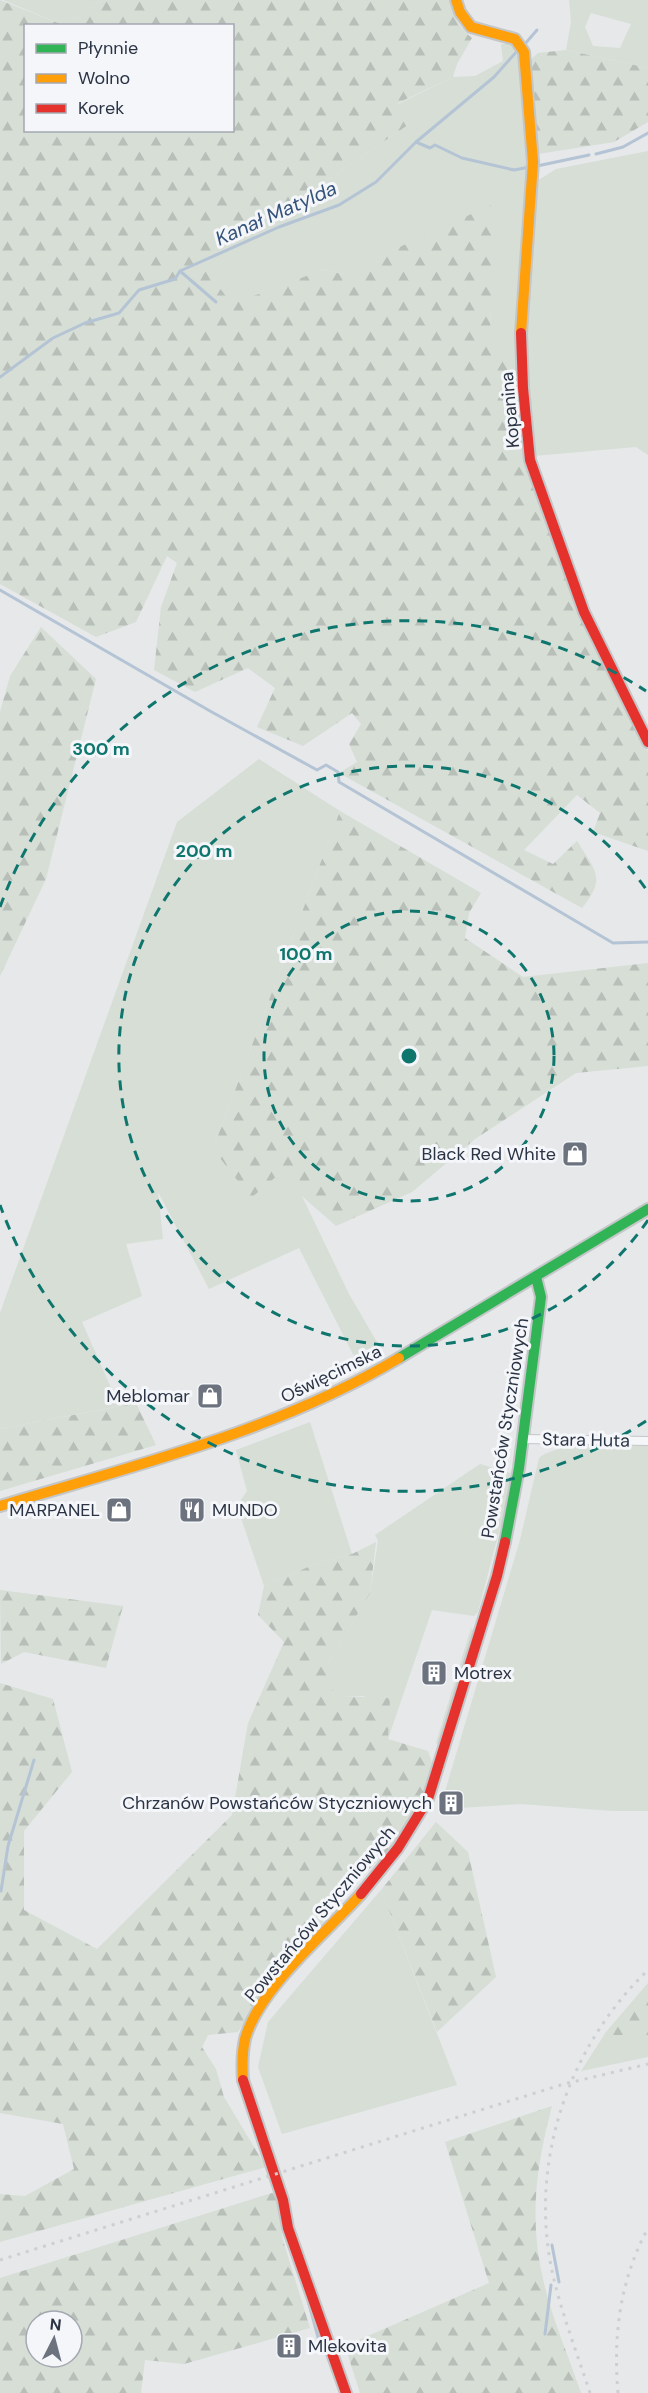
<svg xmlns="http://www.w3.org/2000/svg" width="648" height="2393" viewBox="0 0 648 2393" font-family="'DM Sans',sans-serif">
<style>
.grass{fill:#d6ded6;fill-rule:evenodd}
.forest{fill:url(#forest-firs);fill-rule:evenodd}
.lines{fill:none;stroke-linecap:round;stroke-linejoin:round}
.stream{stroke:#b4c4d5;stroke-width:3}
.street-casing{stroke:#c4c6c8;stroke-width:10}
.fast-casing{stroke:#c4c6c8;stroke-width:14}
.slow-casing{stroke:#c4c6c8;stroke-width:14}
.jam-casing{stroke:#c4c6c8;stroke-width:14}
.street{stroke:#f5f6f7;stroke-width:8}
.fast{stroke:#30b455;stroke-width:10}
.slow{stroke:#ff9f0a;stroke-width:10}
.jam{stroke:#e5322d;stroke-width:10}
.rail{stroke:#cecfd2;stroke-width:3;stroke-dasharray:3 6;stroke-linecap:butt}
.ring{fill:none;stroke:#0f766e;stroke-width:3;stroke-dasharray:10 8}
.labels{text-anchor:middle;stroke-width:6;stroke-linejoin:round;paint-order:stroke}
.street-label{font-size:18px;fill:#2b3445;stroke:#f4f6f9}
.poi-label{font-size:18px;fill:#2b3445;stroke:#f4f6f9;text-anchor:end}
.water-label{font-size:20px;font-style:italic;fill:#34527a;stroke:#f4f6f9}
.centre{fill:#0f766e;stroke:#f4f6f9;stroke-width:3}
.ring-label{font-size:18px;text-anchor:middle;font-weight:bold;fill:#0f766e;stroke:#f4f6f9;stroke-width:6;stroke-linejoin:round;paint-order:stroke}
</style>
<defs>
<pattern id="forest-firs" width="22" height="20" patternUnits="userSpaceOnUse" patternTransform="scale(1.5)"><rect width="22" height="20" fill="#d6ded6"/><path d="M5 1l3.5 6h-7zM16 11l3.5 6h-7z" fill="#b8bfb9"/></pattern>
</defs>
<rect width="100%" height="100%" fill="#e6e8ea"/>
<g class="grass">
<polygon points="3,0 102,0 63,25"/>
<path d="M569,0H648V68L566,50L571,22ZM591,13L631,24L620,48L593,46L585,27Z"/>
<polygon points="501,44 510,44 521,55 529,179 516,303 518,358 537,181 556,169 648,151 648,455 636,447 522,457 518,388 509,376 509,347 490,341 492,205 341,274 325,269 232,305 202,265 408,125 398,104 453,77 475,76 503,61"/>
<polygon points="259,759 340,811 213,1149 278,1175 301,1194 349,1294 385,1356 361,1370 299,1248 209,1289 158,1192 163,1239 126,1244 142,1296 82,1322 119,1406 0,1429 0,1313 177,822"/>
<polygon points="310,1422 352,1554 322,1561 264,1586 237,1506 247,1491 236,1450"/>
<path d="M648,1446V1811H613L521,1804L460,1808L443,1798L520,1540L539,1458C560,1440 619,1446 648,1446Z"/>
<polygon points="480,1464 511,1473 502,1527 500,1528 478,1612 474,1616 432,1610 388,1739 364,1696 334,1697 329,1662 370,1593 378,1541 375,1535"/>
<polygon points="471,1628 476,1633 442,1745 439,1745 436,1743"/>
<polygon points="381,1890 457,2085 282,2134 258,2067 268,2022"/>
<polygon points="648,1983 648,1991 608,2035 648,2035 648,2057 581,2071 606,2032"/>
</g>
<g class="forest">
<path d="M0,0L63,25L102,0H451C453,17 459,27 472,38L457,64L453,77L398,103L408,125L202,265L232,304L325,269L341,274L493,204L490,341L509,347V376L518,387L525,461L581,618L630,709L648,752V851L593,832L600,813L577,795L524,850L553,864L577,841C595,871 607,877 582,908L339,773L357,762L349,744L361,724L352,713L303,746L257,727L275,688L248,668L195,692L154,670L161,607L177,563L167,556L136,622L96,637L0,584ZM26,26H232V130H26Z"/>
<polygon points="566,50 648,68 648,122 614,142 538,154 529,61 538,53"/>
<polygon points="41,627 96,679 46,879 0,976 0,712 10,676"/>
<polygon points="340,811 481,893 469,913 465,938 523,977 648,963 648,1066 576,1073 475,1139 412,1192 336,1226 278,1175 251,1198 213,1149"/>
<polygon points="136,1403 156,1445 0,1491 0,1429"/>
<polygon points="376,1542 370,1593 329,1662 334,1696 390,1698 388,1739 428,1751 434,1768 431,1780 410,1822 390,1849 366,1872 265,1989 238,2032 208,2035 202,2047 216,2069 224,2097 266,2167 0,2242 0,2194 25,2196 74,2169 63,2124 0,2113 0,1683 53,1699 72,1772 24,1831 24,1910 97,1949 232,1815 248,1723 284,1642 258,1615 264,1586 322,1561 352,1554"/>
<polygon points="0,1590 123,1606 106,1668 24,1652 1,1664"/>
<polygon points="436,1822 468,1852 496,1977 437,2032 381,1890"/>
<polygon points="648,1991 648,2035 607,2035"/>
<path d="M552,2106C536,2167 529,2217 543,2279C551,2316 569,2357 581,2393H360L345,2346L489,2283L445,2142Z"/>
<path d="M275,2192L283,2240L310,2328L184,2364L145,2360L141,2393H0V2278ZM36,2321H72V2357H36Z"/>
</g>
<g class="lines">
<g class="stream">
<polyline points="524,45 537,30"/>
<polyline points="416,142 430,148 435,145 462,158 514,170 530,167"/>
<polyline points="596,154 623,147 648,133"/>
<polyline points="537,166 589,155"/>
<polyline points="180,271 216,302"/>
<polyline points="0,377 53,338 85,323 119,313 139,290 175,279 180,271 279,227 339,205 376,182 416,142 494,77 519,49"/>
<polyline points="0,590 210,711 317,770 326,765 338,772 339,782 613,943 648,942"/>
<polyline points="1,1891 8,1846 34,1760"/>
<polyline points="552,2245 559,2282"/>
<polyline points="309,2304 321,2348"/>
<polyline points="545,2334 551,2285"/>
</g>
<defs>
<polyline id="street" points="523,1439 648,1441"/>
<g id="fast">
<polyline points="399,1358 648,1209"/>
<polyline points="505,1542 519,1468 541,1297 536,1277"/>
</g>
<g id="slow">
<polyline points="456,0 460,12 471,27 515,39 524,52 533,162 521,333"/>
<path d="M0,1506C136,1465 277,1431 399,1358"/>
<path d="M243,2080C242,2066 242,2053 245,2039C259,1988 326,1933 361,1894"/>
</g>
<g id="jam">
<polyline points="521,333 523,388 530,460 584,612 648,742"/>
<polyline points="361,1894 398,1848 428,1799 497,1576 505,1542"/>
<polyline points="243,2080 283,2200 288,2228 346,2393"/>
</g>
</defs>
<use href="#street" class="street-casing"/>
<use href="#fast" class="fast-casing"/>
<use href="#slow" class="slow-casing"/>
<use href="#jam" class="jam-casing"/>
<use href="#street" class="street"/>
<use href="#fast" class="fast"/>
<use href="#slow" class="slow"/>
<use href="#jam" class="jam"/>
<g class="rail">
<polyline points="0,2260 564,2084 648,2064"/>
<path d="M590,2393C577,2353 561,2312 552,2271C529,2162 568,2047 648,1970"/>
<path d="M618,2393C613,2335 620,2280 648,2228"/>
</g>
</g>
<g class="ring">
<circle cx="409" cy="1056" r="145"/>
<path d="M648 1220A290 290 0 1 1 648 892"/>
<path d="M646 1421A435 435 0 0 1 0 1205M0 907A435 435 0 0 1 646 691"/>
</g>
<defs>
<symbol id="shop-square" viewBox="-11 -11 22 22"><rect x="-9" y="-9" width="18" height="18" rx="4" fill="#6c737f" stroke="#f4f6f9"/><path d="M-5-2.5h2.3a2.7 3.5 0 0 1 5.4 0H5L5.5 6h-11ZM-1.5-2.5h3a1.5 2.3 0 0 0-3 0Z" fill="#fff"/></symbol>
<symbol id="restaurant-square" viewBox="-11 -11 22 22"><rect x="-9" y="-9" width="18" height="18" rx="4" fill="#6c737f" stroke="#f4f6f9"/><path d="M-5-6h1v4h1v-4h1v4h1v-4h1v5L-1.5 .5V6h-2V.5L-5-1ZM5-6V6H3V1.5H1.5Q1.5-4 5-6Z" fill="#fff"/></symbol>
<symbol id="building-square" viewBox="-11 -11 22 22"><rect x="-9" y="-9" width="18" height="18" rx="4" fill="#6c737f" stroke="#f4f6f9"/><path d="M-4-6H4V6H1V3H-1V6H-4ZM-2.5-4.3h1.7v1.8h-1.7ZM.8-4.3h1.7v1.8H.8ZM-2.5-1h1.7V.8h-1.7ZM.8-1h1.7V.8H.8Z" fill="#fff"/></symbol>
</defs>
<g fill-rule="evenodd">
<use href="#shop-square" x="560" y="1139" width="30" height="30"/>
<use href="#shop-square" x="195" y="1381" width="30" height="30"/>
<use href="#shop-square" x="104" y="1495" width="30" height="30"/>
<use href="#restaurant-square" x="177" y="1495" width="30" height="30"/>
<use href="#building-square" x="419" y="1658" width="30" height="30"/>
<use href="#building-square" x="436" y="1788" width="30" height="30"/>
<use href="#building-square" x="274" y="2331" width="30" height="30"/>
</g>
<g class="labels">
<g class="street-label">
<text transform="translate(510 410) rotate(-95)" y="6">Kopanina</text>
<text transform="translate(331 1374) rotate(-26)" y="6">Oświęcimska</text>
<text transform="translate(505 1428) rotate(-81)" y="6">Powstańców Styczniowych</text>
<text transform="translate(586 1440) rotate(1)" y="6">Stara Huta</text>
<text transform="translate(320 1914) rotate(-50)" y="6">Powstańców Styczniowych</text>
</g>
<g class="poi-label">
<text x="556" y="1160">Black Red White</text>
<text x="190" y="1402">Meblomar</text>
<text x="100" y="1516">MARPANEL</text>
<text x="212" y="1516" text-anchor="start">MUNDO</text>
<text x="454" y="1679" text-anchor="start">Motrex</text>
<text x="432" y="1809">Chrzanów Powstańców Styczniowych</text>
<text x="308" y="2352" text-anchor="start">Mlekovita</text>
</g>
<g class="water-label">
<text transform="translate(276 213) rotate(-24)" y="7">Kanał Matylda</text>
</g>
</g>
<circle cx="409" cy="1056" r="9" class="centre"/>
<g class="ring-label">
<text x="101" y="755">300 m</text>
<text x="204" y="857">200 m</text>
<text x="306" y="960">100 m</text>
</g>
<rect x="24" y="24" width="210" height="108" fill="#f4f6f9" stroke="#a4a8b1" stroke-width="1.5"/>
<rect x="36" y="44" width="30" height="9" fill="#30b455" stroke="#a4a8b1" stroke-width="1.5"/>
<text x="78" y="54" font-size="18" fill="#2b3445">Płynnie</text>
<rect x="36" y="74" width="30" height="9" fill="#ff9f0a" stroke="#a4a8b1" stroke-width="1.5"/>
<text x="78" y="84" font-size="18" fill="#2b3445">Wolno</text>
<rect x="36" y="104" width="30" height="9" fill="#e5322d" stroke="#a4a8b1" stroke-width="1.5"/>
<text x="78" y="114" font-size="18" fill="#2b3445">Korek</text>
<g transform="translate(54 2339) rotate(6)"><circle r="28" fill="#f4f6f9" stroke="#a4a8b1" stroke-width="1.5"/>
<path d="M0-4.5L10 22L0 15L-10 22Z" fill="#6c737f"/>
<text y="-9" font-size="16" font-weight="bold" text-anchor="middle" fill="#2b3445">N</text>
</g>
</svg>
